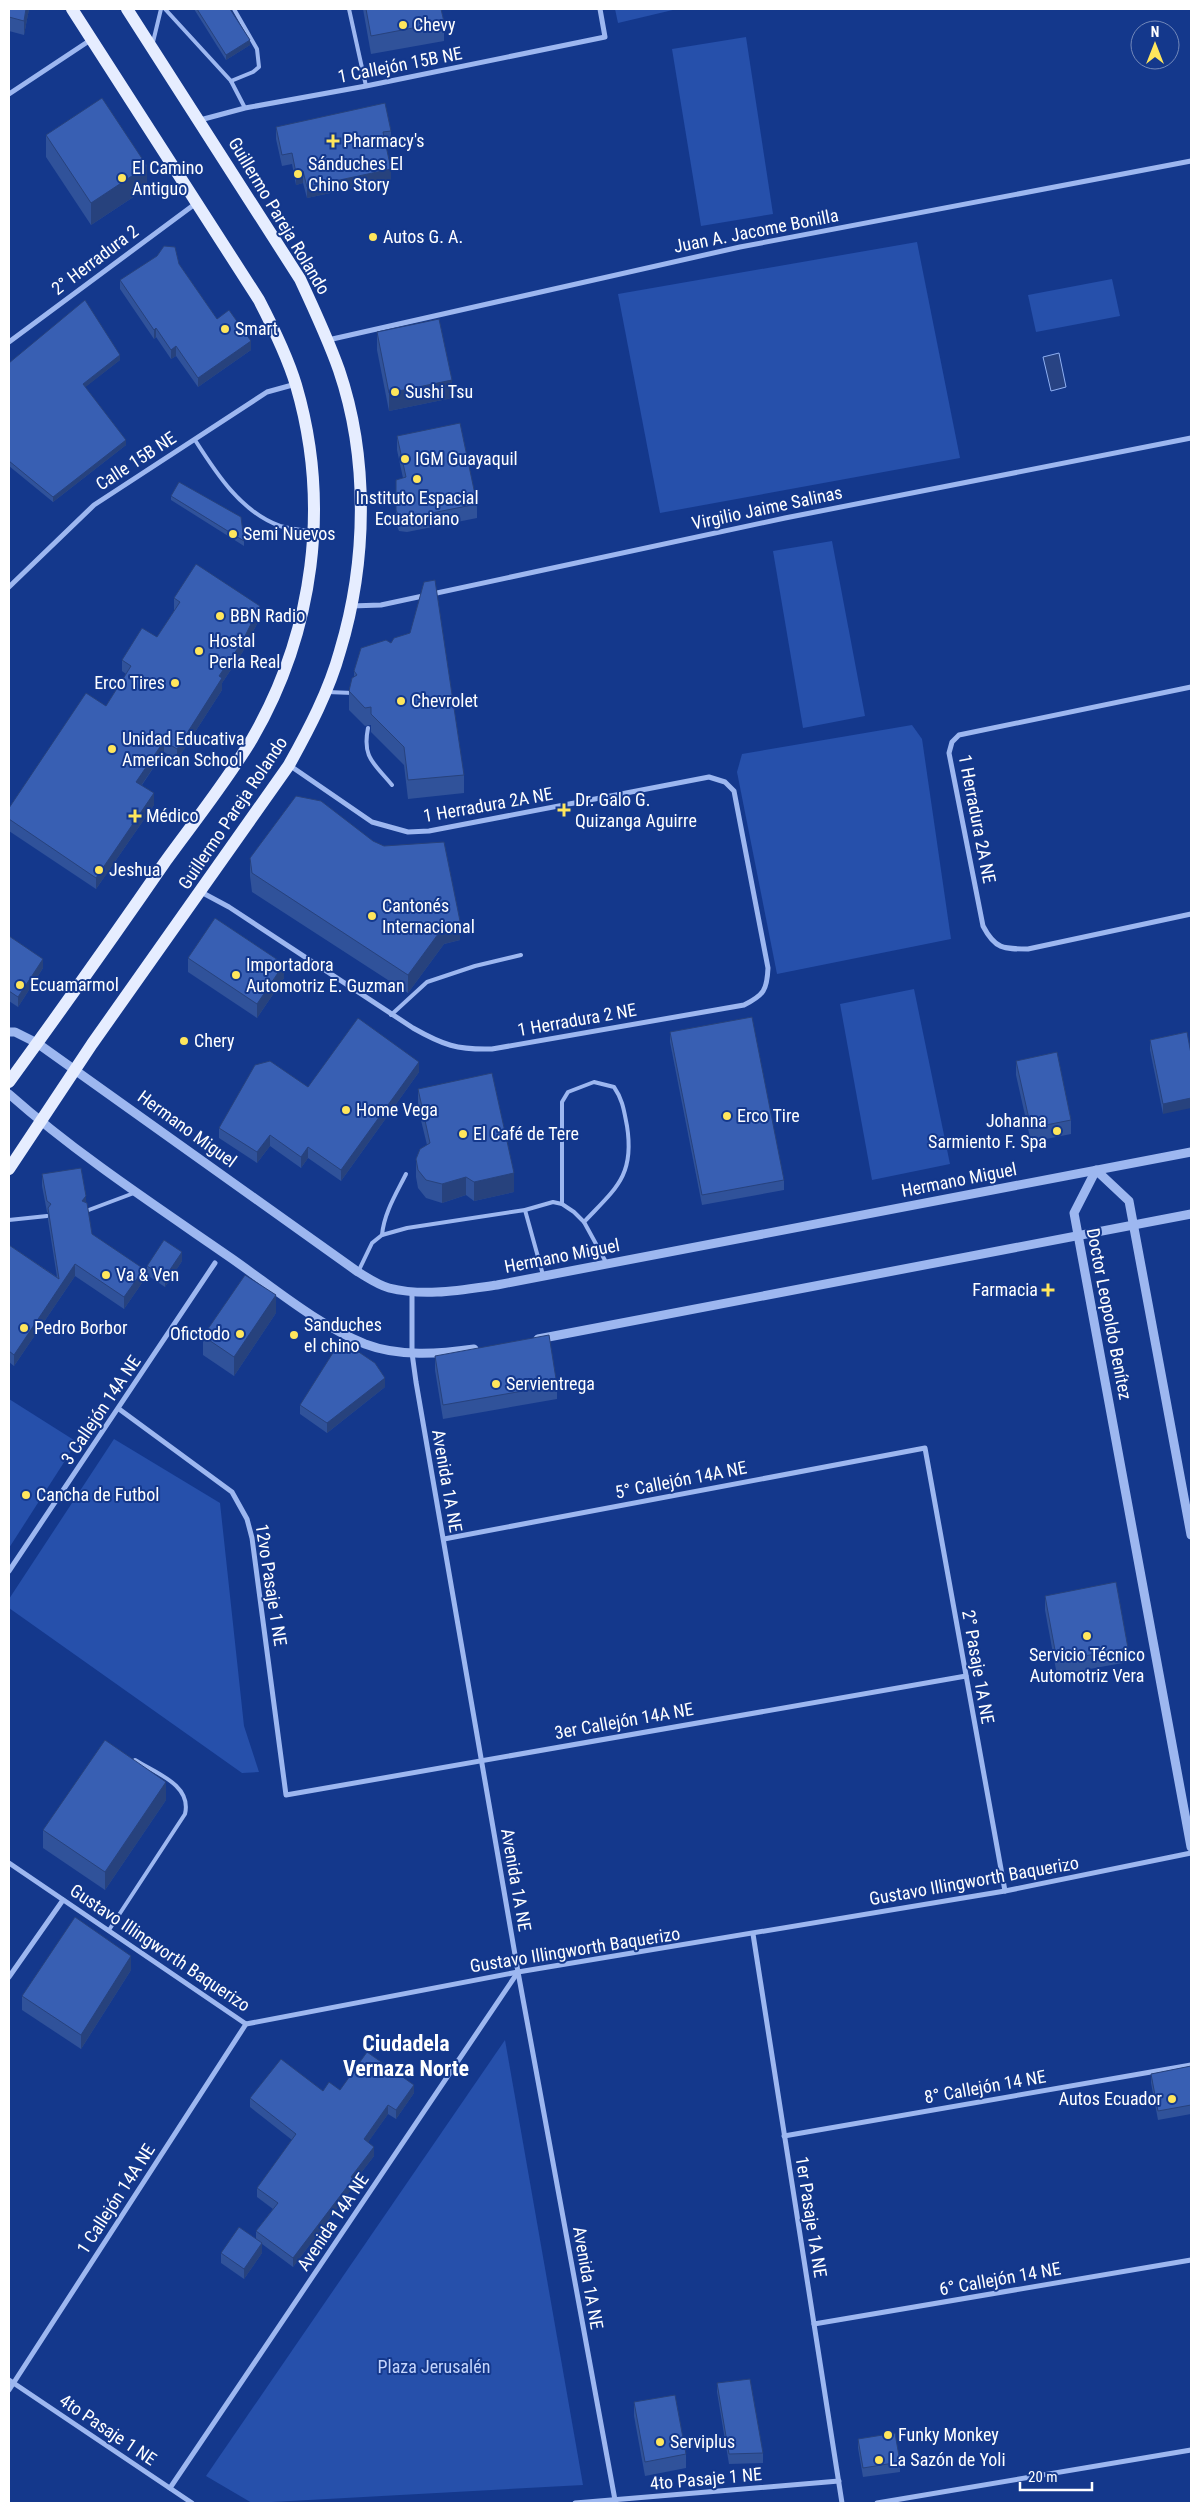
<svg xmlns="http://www.w3.org/2000/svg" width="1200" height="2512" viewBox="0 0 1200 2512" font-family="'Roboto Condensed',sans-serif">
<style>
.green{fill:#2650ab}
.water{fill:#284383;stroke:#8fb0f3}
.lines{fill:none;stroke-linecap:round;stroke-linejoin:round}
.service{stroke:#9db7f0;stroke-width:4}
.minor{stroke:#9db7f0;stroke-width:5}
.tertiary{stroke:#9db7f0;stroke-width:9}
.primary{stroke:#e6edff;stroke-width:12}
.wall{fill:#30529a}
.shaded-wall{fill:#27427d}
.building{fill:#385fb3;stroke:#27427d}
.poi-dot{fill:#ffe65c;stroke:#14388c;stroke-width:2}
.labels{text-anchor:middle;stroke-width:4;stroke-linejoin:round;paint-order:stroke}
.poi-label{font-size:18px;fill:#fff;stroke:#14388c;text-anchor:start}
.street-label{font-size:18px;fill:#fff;stroke:#14388c}
.park-label{font-size:18px;fill:#c4d5fc;stroke:#14388c}
.district-label{font-size:22px;font-weight:bold;fill:#fff;stroke:#14388c}
</style>
<rect width="100%" height="100%" fill="#14388c"/>
<g class="green">
<polygon points="615,9 677,9 618,23"/>
<polygon points="746,37 773,214 701,226 672,49"/>
<polygon points="917,242 960,458 660,513 618,294"/>
<polygon points="1112,279 1120,316 1036,332 1028,295"/>
<polygon points="832,541 865,716 803,728 773,551"/>
<polygon points="912,725 922,739 951,939 777,974 737,772 742,754"/>
<polygon points="914,989 950,1164 872,1180 840,1004"/>
<polygon points="9,1399 77,1442 9,1548"/>
<polygon points="114,1439 220,1503 244,1726 259,1772 242,1773 9,1608 9,1599"/>
<polygon points="505,2040 583,2485 252,2503 206,2476"/>
</g>
<polygon class="water" points="1059,353 1066,387 1051,391 1043,357"/>
<g class="lines">
<g class="service">
<polyline points="165,9 231,81 245,108"/>
<polyline points="349,9 366,86"/>
<polyline points="153,42 161,9"/>
<polyline points="231,81 253,72 259,67 257,49 234,9"/>
<path d="M195,440C216,473 241,512 280,526C289,529 300,530 310,531"/>
<polyline points="327,692 353,693"/>
<path d="M368,728C362,758 374,763 392,785"/>
<polyline points="391,1015 427,982 475,966 521,955"/>
<path d="M562,1204V1102L568,1092L594,1082L614,1087C623,1100 624,1111 627,1126C635,1176 615,1189 584,1222"/>
<polyline points="525,1210 543,1275"/>
<polyline points="86,1211 134,1193"/>
<polyline points="9,1220 47,1216"/>
<path d="M382,1235C384,1213 396,1194 406,1174"/>
<polyline points="358,1272 372,1243 382,1235 407,1228 525,1210 553,1202 562,1204 574,1212 584,1222 607,1264"/>
<path d="M109,1930L185,1814C192,1785 156,1773 135,1760"/>
</g>
<g class="minor">
<polyline points="9,94 92,39"/>
<polyline points="200,120 245,108 366,86 605,37 600,9"/>
<polyline points="328,340 740,247 1191,161"/>
<polyline points="9,342 195,204"/>
<polyline points="9,587 94,505 267,392 296,384"/>
<polyline points="351,606 381,605 785,518 1191,438"/>
<path d="M1191,687L959,735L952,742L949,753L983,926C995,949 1003,949 1028,949L1191,914"/>
<path d="M201,892L229,907L413,1028C443,1045 457,1050 492,1049L744,1005C764,995 767,990 768,968L734,791L725,782L709,777L429,831L408,832L372,822L289,765"/>
<polyline points="412,1292 412,1353 416,1382 518,1972 615,2500"/>
<polyline points="119,1409 232,1492 247,1519 252,1538 286,1795 966,1676"/>
<polyline points="444,1539 925,1448 1005,1891"/>
<polyline points="9,1571 215,1263"/>
<polyline points="9,1863 246,2024 518,1972 1005,1891 1191,1853"/>
<polyline points="753,1934 842,2503"/>
<polyline points="9,1977 63,1900"/>
<polyline points="784,2136 1191,2065"/>
<polyline points="814,2324 1191,2260"/>
<polyline points="9,2380 192,2503"/>
<polyline points="9,2390 246,2024"/>
<polyline points="170,2488 518,1972"/>
<polyline points="575,2503 839,2481"/>
<polyline points="877,2503 1191,2450"/>
</g>
<g class="tertiary">
<path d="M9,1032H15L37,1043L358,1272C368,1278 378,1285 389,1288C425,1297 461,1290 497,1285L1191,1152"/>
<path d="M9,1094C78,1155 156,1206 231,1258C274,1288 316,1324 365,1344C399,1357 439,1354 474,1349"/>
<polyline points="538,1339 1191,1214"/>
<polyline points="1191,1535 1129,1201 1096,1170 1074,1213 1191,1847"/>
</g>
<g class="primary">
<path d="M9,1082C62,1009 114,936 165,862C194,822 226,782 252,739C314,632 331,504 296,385C287,355 273,327 259,300L72,9"/>
<path d="M9,1169L92,1044L289,765C309,729 329,691 340,651C367,562 369,458 339,370C328,339 314,309 300,279L127,9"/>
</g>
</g>
<g class="wall">
<polygon points="9,9 29,9 24,35 9,31"/>
<polygon points="194,9 230,9 250,45 226,60"/>
<polygon points="363,9 441,9 444,22 444,41 371,54"/>
<polygon points="276,127 391,131 391,143 385,144 391,180 307,198 303,183 296,185 292,164 282,166 276,139"/>
<polygon points="46,135 147,188 91,225 46,157"/>
<polygon points="179,264 217,319 251,350 198,387 176,356 171,359 156,337 154,339 120,289 120,280"/>
<polygon points="377,332 452,398 389,411 377,350"/>
<polygon points="120,360 85,387 126,445 53,502 9,466 9,363"/>
<polygon points="397,436 477,504 477,518 407,532 399,531 396,524 396,480 403,478 397,450"/>
<polygon points="171,496 244,541 244,546 171,500"/>
<polygon points="174,598 260,618 242,653 222,683 222,690 177,760 164,752 142,785 154,805 96,889 9,831 9,808 106,706 126,674 122,671 122,660 157,637 175,610 174,610"/>
<polygon points="354,671 464,775 464,793 408,799 404,765 371,732 371,725 365,726 349,710 349,691 354,677"/>
<polygon points="250,858 460,940 444,944 408,993 252,892 250,876"/>
<polygon points="9,936 43,968 18,1007 9,1001"/>
<polygon points="188,958 284,978 257,1018 188,972"/>
<polygon points="670,1032 784,1180 784,1190 702,1205 670,1042"/>
<polygon points="1187,1032 1163,1114 1150,1050 1150,1040"/>
<polygon points="1016,1061 1071,1120 1071,1134 1031,1142 1016,1075"/>
<polygon points="419,1072 341,1181 308,1158 301,1168 270,1146 257,1163 219,1138 219,1128 308,1087"/>
<polygon points="418,1089 514,1192 474,1201 466,1195 442,1203 426,1198 418,1188 416,1177 416,1159 427,1145 418,1108"/>
<polygon points="42,1174 86,1203 92,1234 144,1280 124,1309 75,1276 14,1366 9,1362 9,1245 57,1277 48,1220 48,1213 47,1212 42,1186"/>
<polygon points="182,1261 165,1287 147,1275 147,1266"/>
<polygon points="276,1313 234,1376 203,1355 203,1336"/>
<polygon points="435,1356 557,1385 557,1399 443,1419 435,1370"/>
<polygon points="385,1387 327,1433 300,1414 300,1405"/>
<polygon points="1045,1596 1128,1648 1128,1662 1057,1675 1045,1610"/>
<polygon points="166,1800 105,1890 43,1848 43,1830"/>
<polygon points="131,1970 81,2049 22,2010 22,1996"/>
<polygon points="1191,2066 1191,2114 1158,2120 1151,2083 1151,2074"/>
<polygon points="340,2090 414,2093 396,2119 388,2114 368,2142 374,2156 353,2183 353,2187 293,2267 262,2244 262,2253 244,2279 221,2263 221,2253 256,2239 256,2231 273,2209 257,2197 257,2188 292,2140 250,2107 250,2098 323,2091"/>
<polygon points="717,2383 763,2453 763,2463 729,2464 717,2392"/>
<polygon points="634,2402 686,2454 686,2468 645,2476 634,2416"/>
<polygon points="858,2439 900,2462 900,2472 863,2477 858,2448"/>
</g>
<g class="shaded-wall">
<polygon points="26,9 29,9 24,35 24,21"/>
<polygon points="250,40 250,45 226,60 226,55"/>
<polygon points="147,166 147,188 91,225 91,203"/>
<polygon points="391,169 391,180 307,198 307,187"/>
<polygon points="303,171 303,183 296,185 296,173"/>
<polygon points="156,328 156,337 154,339 154,330"/>
<polygon points="251,341 251,350 198,387 198,378"/>
<polygon points="176,346 176,356 171,359 171,350"/>
<polygon points="120,355 120,360 83,389 83,384"/>
<polygon points="452,380 452,398 389,411 389,393"/>
<polygon points="126,440 126,445 53,502 53,497"/>
<polygon points="260,606 260,618 242,653 222,683 222,690 177,760 177,749"/>
<polygon points="164,741 164,752 136,793 136,782"/>
<polygon points="154,793 154,805 96,889 96,878"/>
<polygon points="460,921 460,940 444,944 408,993 408,975 444,926"/>
<polygon points="43,959 43,968 18,1007 18,997"/>
<polygon points="284,964 284,978 257,1018 257,1004"/>
<polygon points="419,1062 419,1072 341,1181 341,1170"/>
<polygon points="1191,1098 1191,1108 1163,1114 1163,1104"/>
<polygon points="270,1135 270,1146 257,1163 257,1152"/>
<polygon points="308,1147 308,1158 301,1168 301,1157"/>
<polygon points="514,1173 514,1192 474,1201 474,1182"/>
<polygon points="466,1177 466,1195 442,1203 442,1184"/>
<polygon points="86,1196 86,1207 82,1201"/>
<polygon points="182,1252 182,1261 165,1287 165,1277"/>
<polygon points="75,1264 75,1276 14,1366 14,1355"/>
<polygon points="144,1269 144,1280 124,1309 124,1297"/>
<polygon points="276,1295 276,1313 234,1376 234,1357"/>
<polygon points="385,1378 385,1387 327,1433 327,1423"/>
<polygon points="166,1782 166,1800 105,1890 105,1872"/>
<polygon points="131,1956 131,1970 81,2049 81,2035"/>
<polygon points="414,2085 414,2093 396,2119 396,2110"/>
<polygon points="388,2105 388,2114 364,2148 364,2139"/>
<polygon points="374,2147 374,2156 353,2183 353,2187 293,2267 293,2258 351,2177"/>
<polygon points="262,2243 262,2253 244,2279 244,2269"/>
</g>
<g class="building">
<polygon points="9,9 26,9 24,21 9,17"/>
<polygon points="197,9 230,9 250,40 226,55"/>
<polygon points="366,9 441,9 444,22 371,36"/>
<polygon points="102,98 147,166 91,203 46,135"/>
<polygon points="385,103 391,131 383,132 391,169 307,187 303,171 296,173 292,153 282,155 276,127"/>
<polygon points="164,246 175,247 179,264 217,319 229,310 251,341 198,378 176,346 171,350 156,328 154,330 120,280 157,256"/>
<polygon points="85,300 120,355 83,384 126,440 53,497 9,461 9,363"/>
<polygon points="439,319 452,380 389,393 377,332"/>
<polygon points="460,423 477,504 407,518 399,517 396,510 396,480 406,477 397,436"/>
<polygon points="179,482 241,517 244,541 171,496"/>
<polygon points="196,564 260,606 242,642 219,676 222,678 177,749 164,741 136,782 154,793 96,878 9,819 9,808 86,693 106,706 131,666 122,660 142,628 157,637 180,602 174,598"/>
<polygon points="435,580 464,775 408,780 404,747 371,714 371,707 365,708 349,691 352,678 357,675 354,671 361,648 386,640 391,643 394,638 410,633 424,582"/>
<polygon points="296,796 321,801 373,841 384,846 444,842 460,921 444,926 408,975 252,873 250,858"/>
<polygon points="215,918 284,964 257,1004 188,958"/>
<polygon points="9,936 43,959 18,997 9,991"/>
<polygon points="752,1017 784,1180 702,1195 670,1032"/>
<polygon points="358,1018 419,1062 341,1170 308,1147 301,1157 270,1135 257,1152 219,1128 255,1065 270,1061 308,1087"/>
<polygon points="1187,1032 1191,1054 1191,1098 1163,1104 1150,1040"/>
<polygon points="1057,1052 1071,1120 1031,1128 1016,1061"/>
<polygon points="492,1073 514,1173 474,1182 466,1177 442,1184 426,1180 418,1170 416,1159 420,1149 430,1143 418,1089"/>
<polygon points="81,1168 86,1196 82,1201 87,1203 92,1234 144,1269 124,1297 75,1264 14,1355 9,1351 9,1245 59,1279 48,1208 51,1204 47,1201 42,1174"/>
<polygon points="164,1240 182,1252 165,1277 147,1266"/>
<polygon points="245,1275 276,1295 234,1357 203,1336"/>
<polygon points="549,1335 557,1385 443,1405 435,1356"/>
<polygon points="341,1340 375,1363 385,1378 327,1423 300,1405"/>
<polygon points="1116,1582 1128,1648 1057,1661 1045,1596"/>
<polygon points="105,1740 166,1782 105,1872 43,1830"/>
<polygon points="75,1917 131,1956 81,2035 22,1996"/>
<polygon points="367,2052 414,2085 396,2110 388,2105 364,2139 374,2147 351,2177 353,2179 293,2258 256,2231 278,2203 257,2188 296,2134 250,2098 281,2059 323,2091 329,2082 340,2090"/>
<polygon points="1191,2066 1191,2105 1158,2111 1151,2074"/>
<polygon points="239,2227 262,2243 244,2269 221,2253"/>
<polygon points="750,2379 763,2453 729,2454 717,2383"/>
<polygon points="675,2395 686,2454 645,2462 634,2402"/>
<polygon points="895,2433 900,2462 863,2468 858,2439"/>
</g>
<g class="poi-dot">
<circle cx="403" cy="25" r="5"/>
<path d="M330.5 133.5h5v5h5v5h-5v5h-5v-5h-5v-5h5z"/>
<circle cx="298" cy="174" r="5"/>
<circle cx="122" cy="178" r="5"/>
<circle cx="373" cy="237" r="5"/>
<circle cx="225" cy="329" r="5"/>
<circle cx="395" cy="392" r="5"/>
<circle cx="405" cy="459" r="5"/>
<circle cx="417" cy="479" r="5"/>
<circle cx="233" cy="534" r="5"/>
<circle cx="220" cy="616" r="5"/>
<circle cx="199" cy="651" r="5"/>
<circle cx="175" cy="683" r="5"/>
<circle cx="401" cy="701" r="5"/>
<circle cx="112" cy="749" r="5"/>
<path d="M561.5 802.5h5v5h5v5h-5v5h-5v-5h-5v-5h5z"/>
<path d="M132.5 808.5h5v5h5v5h-5v5h-5v-5h-5v-5h5z"/>
<circle cx="99" cy="870" r="5"/>
<circle cx="372" cy="916" r="5"/>
<circle cx="236" cy="975" r="5"/>
<circle cx="20" cy="985" r="5"/>
<circle cx="184" cy="1041" r="5"/>
<circle cx="346" cy="1110" r="5"/>
<circle cx="727" cy="1116" r="5"/>
<circle cx="1057" cy="1131" r="5"/>
<circle cx="463" cy="1134" r="5"/>
<circle cx="106" cy="1275" r="5"/>
<path d="M1045.5 1282.5h5v5h5v5h-5v5h-5v-5h-5v-5h5z"/>
<circle cx="24" cy="1328" r="5"/>
<circle cx="240" cy="1334" r="5"/>
<circle cx="294" cy="1335" r="5"/>
<circle cx="496" cy="1384" r="5"/>
<circle cx="26" cy="1495" r="5"/>
<circle cx="1087" cy="1636" r="5"/>
<circle cx="1172" cy="2099" r="5"/>
<circle cx="888" cy="2435" r="5"/>
<circle cx="660" cy="2442" r="5"/>
<circle cx="879" cy="2460" r="5"/>
</g>
<g class="labels">
<g class="poi-label">
<text x="413" y="31">Chevy</text>
<text x="343" y="147">Pharmacy's</text>
<text x="308" y="170">Sánduches El<tspan x="308" dy="21">Chino Story</tspan></text>
<text x="132" y="174">El Camino<tspan x="132" dy="21">Antiguo</tspan></text>
<text x="383" y="243">Autos G. A.</text>
<text x="235" y="335">Smart</text>
<text x="405" y="398">Sushi Tsu</text>
<text x="415" y="465">IGM Guayaquil</text>
<text x="417" y="504" text-anchor="middle">Instituto Espacial<tspan x="417" dy="21">Ecuatoriano</tspan></text>
<text x="243" y="540">Semi Nuevos</text>
<text x="230" y="622">BBN Radio</text>
<text x="209" y="647">Hostal<tspan x="209" dy="21">Perla Real</tspan></text>
<text x="165" y="689" text-anchor="end">Erco Tires</text>
<text x="411" y="707">Chevrolet</text>
<text x="122" y="745">Unidad Educativa<tspan x="122" dy="21">American School</tspan></text>
<text x="575" y="806">Dr. Galo G.<tspan x="575" dy="21">Quizanga Aguirre</tspan></text>
<text x="146" y="822">Médico</text>
<text x="109" y="876">Jeshua</text>
<text x="382" y="912">Cantonés<tspan x="382" dy="21">Internacional</tspan></text>
<text x="246" y="971">Importadora<tspan x="246" dy="21">Automotriz E. Guzman</tspan></text>
<text x="30" y="991">Ecuamarmol</text>
<text x="194" y="1047">Chery</text>
<text x="356" y="1116">Home Vega</text>
<text x="737" y="1122">Erco Tire</text>
<text x="1047" y="1127" text-anchor="end">Johanna<tspan x="1047" dy="21">Sarmiento F. Spa</tspan></text>
<text x="473" y="1140">El Café de Tere</text>
<text x="116" y="1281">Va &amp; Ven</text>
<text x="1038" y="1296" text-anchor="end">Farmacia</text>
<text x="304" y="1331">Sanduches<tspan x="304" dy="21">el chino</tspan></text>
<text x="34" y="1334">Pedro Borbor</text>
<text x="230" y="1340" text-anchor="end">Ofictodo</text>
<text x="506" y="1390">Servientrega</text>
<text x="36" y="1501">Cancha de Futbol</text>
<text x="1087" y="1661" text-anchor="middle">Servicio Técnico<tspan x="1087" dy="21">Automotriz Vera</tspan></text>
<text x="1162" y="2105" text-anchor="end">Autos Ecuador</text>
<text x="898" y="2441">Funky Monkey</text>
<text x="670" y="2448">Serviplus</text>
<text x="889" y="2466">La Sazón de Yoli</text>
</g>
<g class="street-label">
<text transform="translate(400 65) rotate(-11)" y="6">1 Callejón 15B NE</text>
<text transform="translate(279 216) rotate(59)" y="6">Guillermo Pareja Rolando</text>
<text transform="translate(756 231) rotate(-11)" y="6">Juan A. Jacome Bonilla</text>
<text transform="translate(95 260) rotate(-37)" y="6">2° Herradura 2</text>
<text transform="translate(136 461) rotate(-33)" y="6">Calle 15B NE</text>
<text transform="translate(767 508) rotate(-12)" y="6">Virgilio Jaime Salinas</text>
<text transform="translate(488 805) rotate(-10)" y="6">1 Herradura 2A NE</text>
<text transform="translate(233 813) rotate(-56)" y="6">Guillermo Pareja Rolando</text>
<text transform="translate(977 819) rotate(79)" y="6">1 Herradura 2A NE</text>
<text transform="translate(577 1020) rotate(-10)" y="6">1 Herradura 2 NE</text>
<text transform="translate(187 1129) rotate(36)" y="6">Hermano Miguel</text>
<text transform="translate(959 1180) rotate(-11)" y="6">Hermano Miguel</text>
<text transform="translate(562 1256) rotate(-11)" y="6">Hermano Miguel</text>
<text transform="translate(1109 1314) rotate(79)" y="6">Doctor Leopoldo Benítez</text>
<text transform="translate(101 1410) rotate(-56)" y="6">3 Callejón 14A NE</text>
<text transform="translate(681 1480) rotate(-11)" y="6">5° Callejón 14A NE</text>
<text transform="translate(447 1481) rotate(80)" y="6">Avenida 1A NE</text>
<text transform="translate(271 1585) rotate(81)" y="6">12vo Pasaje 1 NE</text>
<text transform="translate(978 1667) rotate(80)" y="6">2° Pasaje 1A NE</text>
<text transform="translate(624 1721) rotate(-10)" y="6">3er Callejón 14A NE</text>
<text transform="translate(516 1880) rotate(80)" y="6">Avenida 1A NE</text>
<text transform="translate(974 1881) rotate(-10)" y="6">Gustavo Illingworth Baquerizo</text>
<text transform="translate(160 1948) rotate(34)" y="6">Gustavo Illingworth Baquerizo</text>
<text transform="translate(575 1950) rotate(-9)" y="6">Gustavo Illingworth Baquerizo</text>
<text transform="translate(985 2087) rotate(-10)" y="6">8° Callejón 14 NE</text>
<text transform="translate(116 2199) rotate(-57)" y="6">1 Callejón 14A NE</text>
<text transform="translate(811 2217) rotate(81)" y="6">1er Pasaje 1A NE</text>
<text transform="translate(333 2222) rotate(-56)" y="6">Avenida 14A NE</text>
<text transform="translate(588 2278) rotate(80)" y="6">Avenida 1A NE</text>
<text transform="translate(1000 2279) rotate(-10)" y="6">6° Callejón 14 NE</text>
<text transform="translate(108 2430) rotate(34)" y="6">4to Pasaje 1 NE</text>
<text transform="translate(706 2479) rotate(-5)" y="6">4to Pasaje 1 NE</text>
</g>
<g class="park-label">
<text x="434" y="2373">Plaza Jerusalén</text>
</g>
<g class="district-label">
<text x="406" y="2051">Ciudadela<tspan x="406" dy="25">Vernaza Norte</tspan></text>
</g>
</g>
<rect width="1200" height="2512" fill="none" stroke="#ffffff" stroke-width="20"/>
<g transform="translate(1155 45)"><circle r="24" fill="#14388c" stroke="#7288ba"/>
<path d="M0-4L9 19L0 12L-9 19Z" fill="#ffe65c"/>
<text y="-8" font-size="14" font-weight="bold" text-anchor="middle" fill="#ffffff">N</text>
</g>
<path d="M1020 2482v8h72v-8" fill="none" stroke="#ffffff" stroke-width="2.5"/>
<text x="1028" y="2482" font-size="15" fill="#ffffff" stroke="#14388c" stroke-width="4" paint-order="stroke">20 m</text>
</svg>
